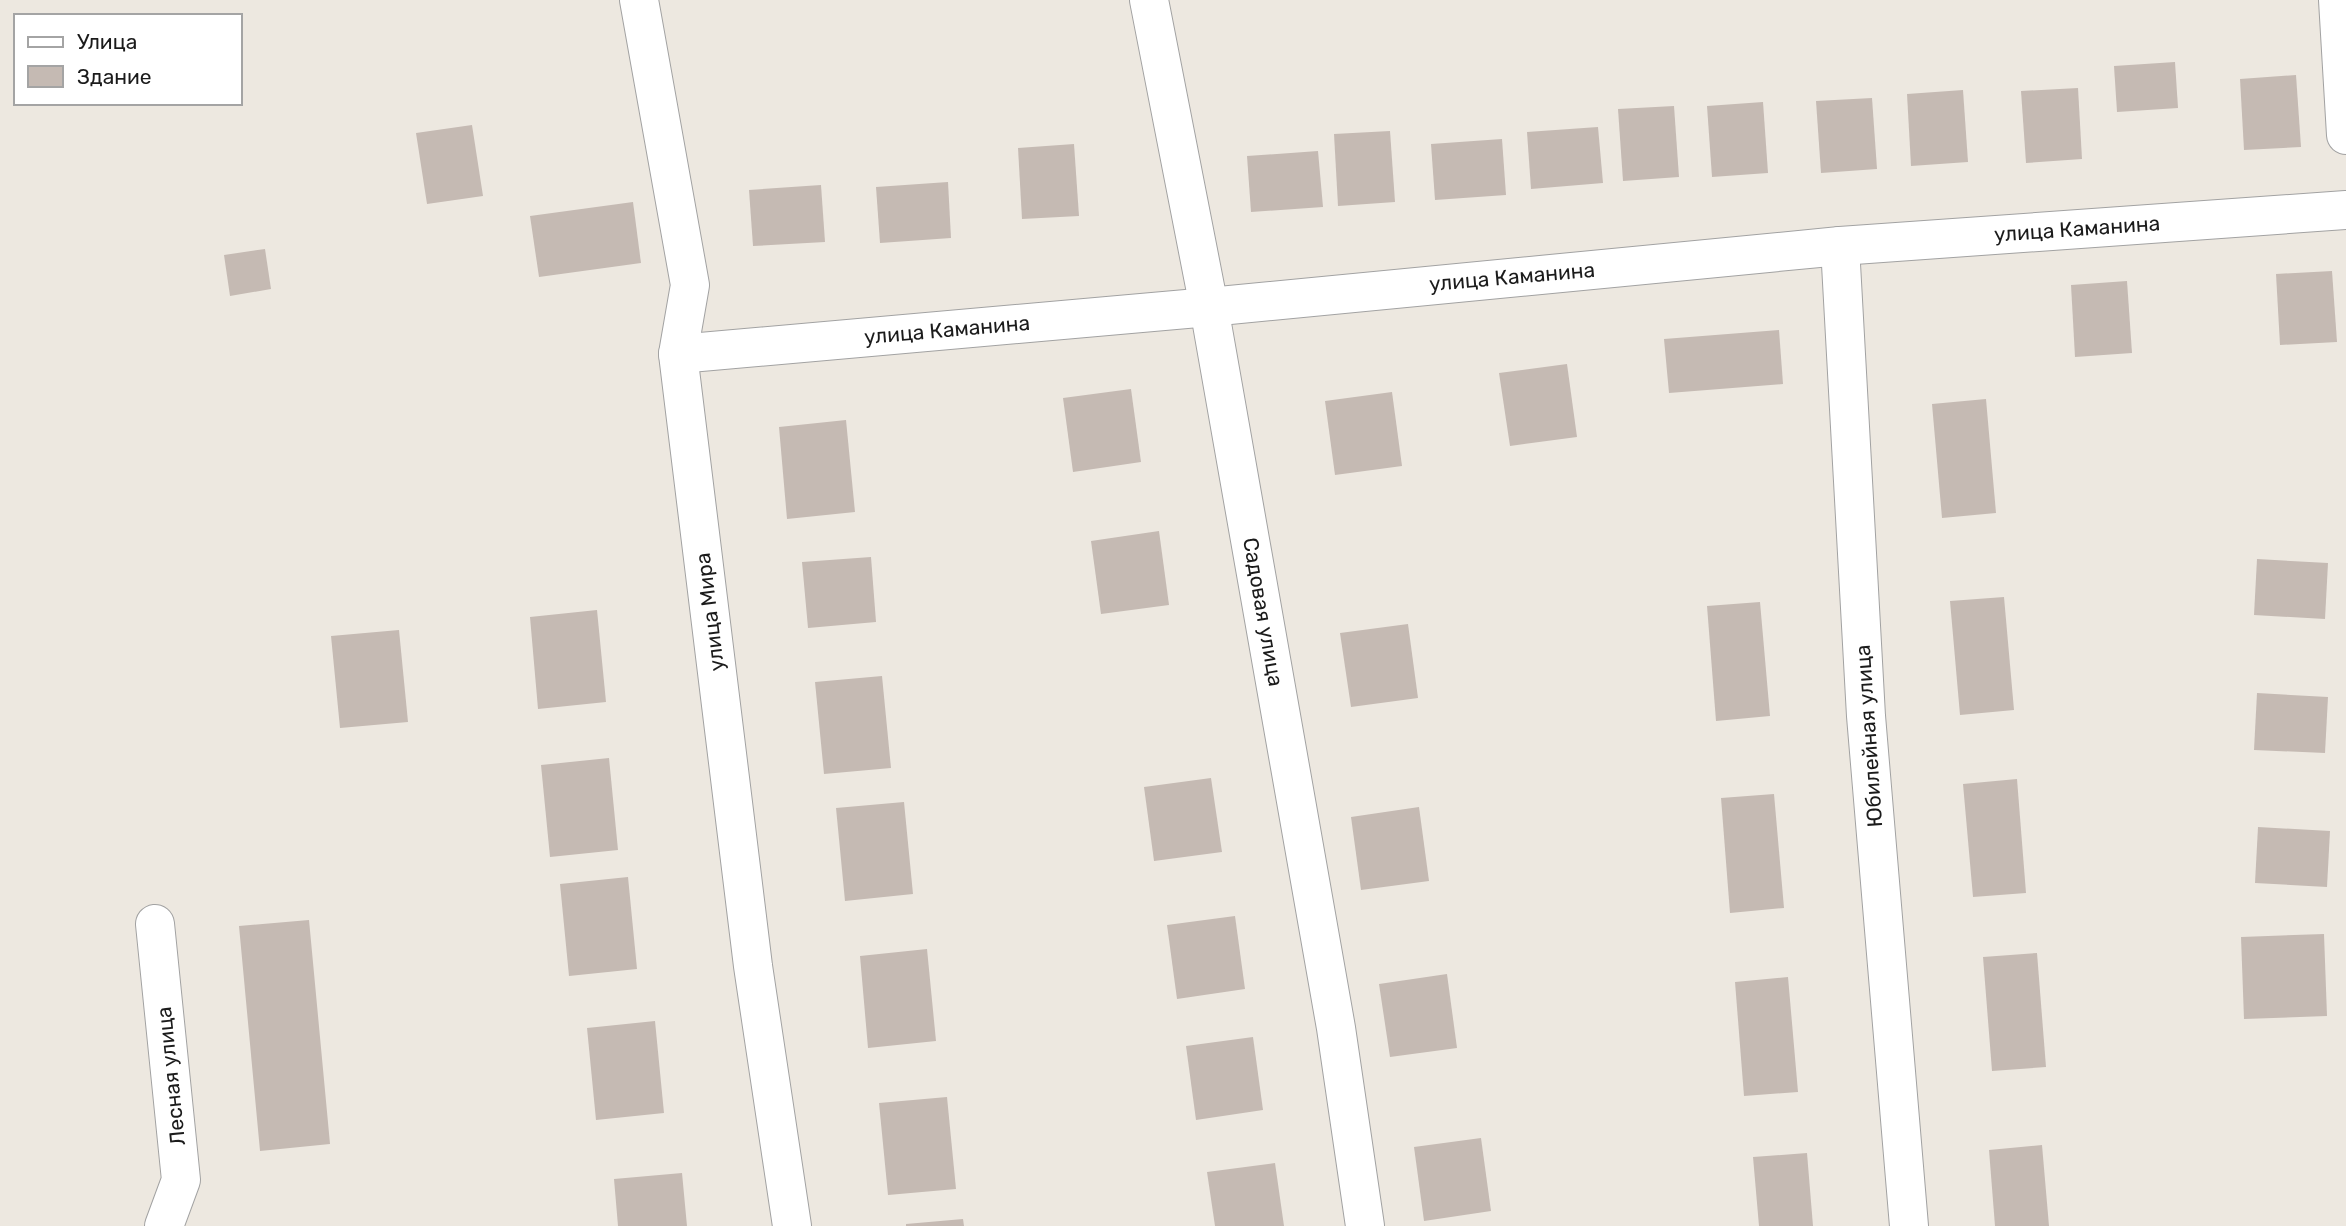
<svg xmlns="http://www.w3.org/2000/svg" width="2346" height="1226" viewBox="0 0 2346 1226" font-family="Rubik,sans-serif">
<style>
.building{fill:#c5bab3}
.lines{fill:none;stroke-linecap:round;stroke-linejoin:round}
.street-casing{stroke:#a2a2a2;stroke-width:40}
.street{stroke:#fff;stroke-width:38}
.labels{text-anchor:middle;stroke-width:5;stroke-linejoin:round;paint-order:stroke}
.street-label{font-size:21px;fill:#1b1b1b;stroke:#fff}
</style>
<rect width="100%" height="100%" fill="#ede8e0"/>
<g class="building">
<polygon points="2175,62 2178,108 2117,112 2114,66"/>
<polygon points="2296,75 2301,147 2244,150 2240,79"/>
<polygon points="2078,88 2082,159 2026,163 2021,91"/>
<polygon points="1963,90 1968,162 1911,166 1907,94"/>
<polygon points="1872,98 1877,169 1821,173 1816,101"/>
<polygon points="1763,102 1768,173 1712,177 1707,106"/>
<polygon points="1674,106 1679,177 1623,181 1618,109"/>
<polygon points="472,125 483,196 427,204 416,133"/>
<polygon points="1598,127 1603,183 1531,189 1527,132"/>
<polygon points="1390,131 1395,202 1338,206 1334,134"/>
<polygon points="1502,139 1506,195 1435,200 1431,144"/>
<polygon points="1074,144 1079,216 1022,219 1018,148"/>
<polygon points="1318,151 1323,207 1251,212 1247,156"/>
<polygon points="948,182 951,238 880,243 876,187"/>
<polygon points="821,185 825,242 753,246 749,190"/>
<polygon points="633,202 641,263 539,277 530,216"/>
<polygon points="265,249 271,289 230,296 224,255"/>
<polygon points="2332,271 2337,342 2280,345 2276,274"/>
<polygon points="2127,281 2132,353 2075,357 2071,285"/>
<polygon points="1779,330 1783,384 1669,393 1664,339"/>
<polygon points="1567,364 1577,437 1510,446 1499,373"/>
<polygon points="1131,389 1141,462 1073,472 1063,398"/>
<polygon points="1392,392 1402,466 1335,475 1325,401"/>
<polygon points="1986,399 1996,513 1942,518 1932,404"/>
<polygon points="846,420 855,512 787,519 779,427"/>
<polygon points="1159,531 1169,605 1101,614 1091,541"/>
<polygon points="871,557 876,622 808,628 802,562"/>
<polygon points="2257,559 2328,563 2325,619 2254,615"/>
<polygon points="2004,597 2014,710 1960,715 1950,601"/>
<polygon points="1760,602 1770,716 1716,721 1707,606"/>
<polygon points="597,610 606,702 538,709 530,617"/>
<polygon points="1408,624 1418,698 1351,707 1340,633"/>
<polygon points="399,630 408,722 340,728 331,636"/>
<polygon points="882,676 891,768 824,774 815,682"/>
<polygon points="2257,693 2328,697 2325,753 2254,750"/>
<polygon points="609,758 618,850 550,857 541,765"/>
<polygon points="1211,778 1222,852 1154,861 1144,787"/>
<polygon points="2017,779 2026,893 1973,897 1963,784"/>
<polygon points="1774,794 1784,908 1730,913 1721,798"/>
<polygon points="904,802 913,894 845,901 836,808"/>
<polygon points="1419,807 1429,881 1361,890 1351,817"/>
<polygon points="2258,827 2330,831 2327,887 2255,883"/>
<polygon points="628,877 637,969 569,976 560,884"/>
<polygon points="1235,916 1245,989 1177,999 1167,925"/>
<polygon points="309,920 330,1144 260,1151 239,926"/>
<polygon points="2324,934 2327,1016 2244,1019 2241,937"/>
<polygon points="927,949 936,1041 868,1048 860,956"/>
<polygon points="2037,953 2046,1067 1992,1071 1983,957"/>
<polygon points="1447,974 1457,1048 1390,1057 1379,984"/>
<polygon points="1788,977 1798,1092 1744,1096 1735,982"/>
<polygon points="655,1021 664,1113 596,1120 587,1028"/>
<polygon points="1253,1037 1263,1110 1196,1120 1186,1046"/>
<polygon points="947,1097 956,1189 888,1195 879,1103"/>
<polygon points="1481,1138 1491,1211 1424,1221 1414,1147"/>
<polygon points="2042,1145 2049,1226 1995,1226 1989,1150"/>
<polygon points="1807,1153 1813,1226 1759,1226 1753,1157"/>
<polygon points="1275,1163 1284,1226 1215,1226 1207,1172"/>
<polygon points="682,1173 687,1226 618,1226 614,1179"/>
<polygon points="963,1219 964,1226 906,1226 906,1224"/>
</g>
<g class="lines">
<defs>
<g id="street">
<polyline points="639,0 690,285 678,354 753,966 792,1226"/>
<polyline points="1149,0 1209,307 1336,1028 1365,1226"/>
<polyline points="2338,0 2346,135"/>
<polyline points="1840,246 1866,716 1909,1226"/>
<polyline points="678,354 1209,307 1840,246 2346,210"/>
<polyline points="155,924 181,1180 164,1226"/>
</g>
</defs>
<use href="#street" class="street-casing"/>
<use href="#street" class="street"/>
</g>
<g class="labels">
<g class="street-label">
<text transform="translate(2077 229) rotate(-4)" y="7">улица Каманина</text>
<text transform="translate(1512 277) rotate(-5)" y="7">улица Каманина</text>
<text transform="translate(947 330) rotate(-5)" y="7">улица Каманина</text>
<text transform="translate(710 612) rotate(-97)" y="7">улица Мира</text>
<text transform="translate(1263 612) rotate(80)" y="7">Садовая улица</text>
<text transform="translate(1869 736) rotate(-94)" y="7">Юбилейная улица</text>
<text transform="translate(171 1076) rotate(-96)" y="7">Лесная улица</text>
</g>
</g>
<rect x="14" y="14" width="228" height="91" fill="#ffffff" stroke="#a4a4a4" stroke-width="2"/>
<rect x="28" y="37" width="35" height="10" fill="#ffffff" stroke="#a4a4a4" stroke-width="2"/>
<text x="77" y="49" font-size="21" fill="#1b1b1b">Улица</text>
<rect x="28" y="66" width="35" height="21" fill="#c5bab3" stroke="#a4a4a4" stroke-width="2"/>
<text x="77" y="84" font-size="21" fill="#1b1b1b">Здание</text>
</svg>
